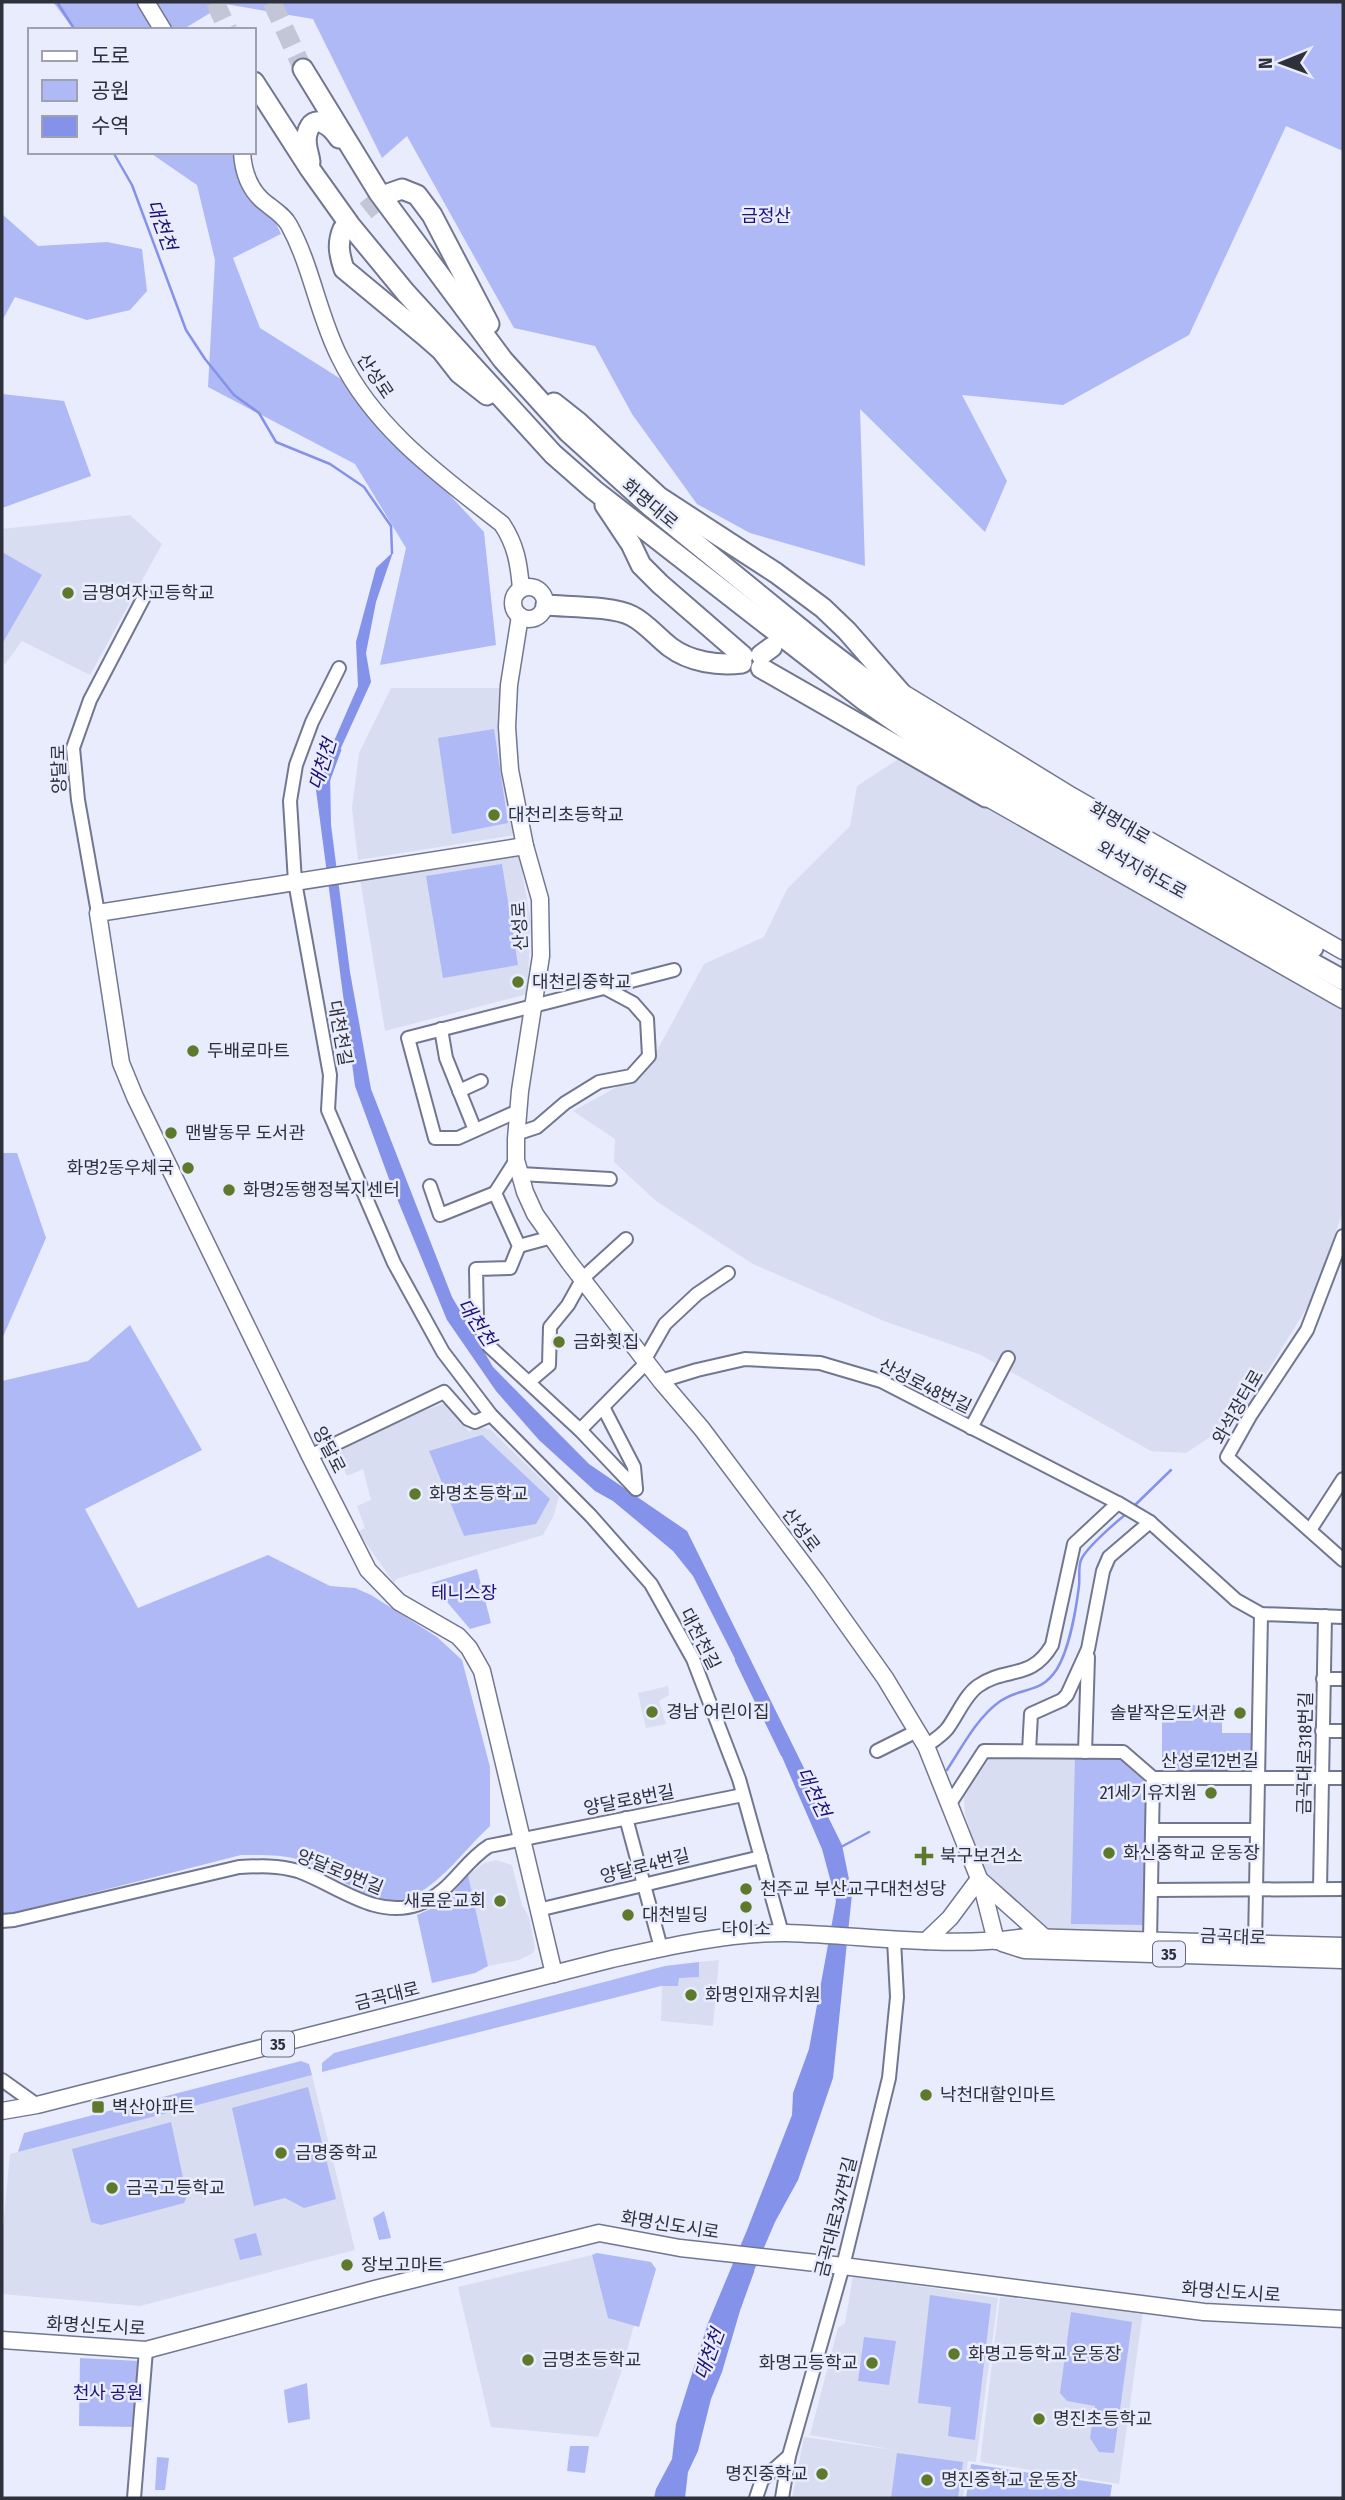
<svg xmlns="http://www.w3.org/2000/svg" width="1345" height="2500" viewBox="0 0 1345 2500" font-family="'Fira Sans Condensed','Noto Sans KR',sans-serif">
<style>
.built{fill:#d8ddf1}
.green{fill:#aeb9f5}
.water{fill:#8592e9}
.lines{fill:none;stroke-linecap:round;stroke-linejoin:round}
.stream{stroke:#8592e9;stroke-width:2.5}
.highway-tunnel{stroke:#c3c6d6;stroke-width:19;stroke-dasharray:19 10;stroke-linecap:butt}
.minor-casing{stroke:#727790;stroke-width:16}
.major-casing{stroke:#727790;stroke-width:19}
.highway-casing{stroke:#727790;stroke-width:23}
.minor{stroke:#fff;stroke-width:12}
.major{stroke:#fff;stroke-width:16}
.highway{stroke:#fff;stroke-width:19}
.poi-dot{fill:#5e792c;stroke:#e8ecfd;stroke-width:2.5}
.labels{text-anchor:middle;stroke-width:5;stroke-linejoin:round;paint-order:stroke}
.shield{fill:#e8ecfd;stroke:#666875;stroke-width:2}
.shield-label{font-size:16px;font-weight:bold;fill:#2e303b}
.park-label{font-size:18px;fill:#1f1178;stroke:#e8ecfd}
.street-label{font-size:18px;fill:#2e303b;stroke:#e8ecfd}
.poi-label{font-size:18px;fill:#2e303b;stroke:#e8ecfd;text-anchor:start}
.water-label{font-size:19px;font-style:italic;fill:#1d0e75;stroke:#e8ecfd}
</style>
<rect width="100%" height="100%" fill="#e8ecfd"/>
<g class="built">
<polygon points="130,515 162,544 90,675 22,641 5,664 2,662 2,529"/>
<polygon points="391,688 501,688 499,730 515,835 358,860 352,808 359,753"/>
<polygon points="903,756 1343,1009 1343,1211 1314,1296 1239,1418 1186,1453 1151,1451 981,1355 884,1321 753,1264 656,1201 614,1162 615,1139 573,1111 646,1071 704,964 764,937 787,889 850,826 857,786"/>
<polygon points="519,853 531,923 527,994 385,1031 360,879"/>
<polygon points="448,1402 469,1432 476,1427 490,1429 559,1497 553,1517 543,1535 396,1579 394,1583 358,1532 365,1528 357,1506 371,1500 363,1469 347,1476 334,1450 406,1417"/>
<polygon points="668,1686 669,1695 659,1701 666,1724 646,1728 638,1693"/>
<polygon points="1121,1755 1149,1779 1145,1937 1051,1933 983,1875 965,1814 964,1797 991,1756"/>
<polygon points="496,1860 512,1865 522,1905 529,1917 535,1948 533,1953 519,1960 488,1966 468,1875 484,1863"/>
<polygon points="719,1960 713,2026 661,2021 662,1986 678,1986 678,1978 699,1977 699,1962"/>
<polygon points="312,2075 355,2250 140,2306 2,2294 2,2239 10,2154"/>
<polygon points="592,2255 608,2317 634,2325 621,2373 598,2437 491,2427 458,2287"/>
<polygon points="853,2276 998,2298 976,2462 968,2461 963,2498 792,2498 804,2437 901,2451 810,2435 838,2328 845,2323"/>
<polygon points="1000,2297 1143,2311 1119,2484 980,2462"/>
</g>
<g class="green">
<polygon points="53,2 1343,2 1343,151 1286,126 1189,335 1063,405 962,395 1007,481 985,532 860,409 865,566 750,533 697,504 632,414 595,346 514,328 407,136 382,158 313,19 225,4 182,30 74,30"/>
<polygon points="149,152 242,152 281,234 233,258 260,328 344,381 484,532 496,645 380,665 406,548 355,464 208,387 215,260 197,185"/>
<polygon points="2,214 38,246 107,242 142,249 147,291 130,310 87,320 15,297 2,321"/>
<polygon points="2,394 64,401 91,476 2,508"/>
<polygon points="2,552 42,575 2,644"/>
<polygon points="494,729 508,823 452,834 438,738"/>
<polygon points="502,864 518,965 443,978 426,876"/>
<polygon points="2,1153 17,1153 46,1238 2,1339"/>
<path d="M130,1325L202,1450L85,1509L138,1608L268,1555L330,1586L355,1588L371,1595L437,1637L462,1660L490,1767V1826C465,1849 445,1879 415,1895C377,1915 335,1871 300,1860C281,1854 261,1855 241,1855L2,1916V1381L88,1361Z"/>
<polygon points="482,1435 550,1499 536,1524 464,1536 429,1451"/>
<polygon points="477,1569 491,1623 470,1629 431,1583"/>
<polygon points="1162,1705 1222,1705 1222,1733 1251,1733 1251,1764 1237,1771 1162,1770"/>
<polygon points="1075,1757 1117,1757 1146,1783 1146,1925 1071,1924"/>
<polygon points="468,1875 488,1966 475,1973 432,1983 417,1915 444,1903"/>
<polygon points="699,1962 699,1977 679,1978 678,1986 661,1986 322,2072 322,2063 334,2053 665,1966"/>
<polygon points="301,2061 309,2064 312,2075 18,2152 24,2133"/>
<polygon points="308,2087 336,2199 304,2208 285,2198 254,2206 232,2108"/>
<polygon points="171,2122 187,2196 184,2203 101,2225 91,2222 72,2149"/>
<polygon points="384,2211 391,2238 379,2240 373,2218"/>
<polygon points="256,2233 262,2255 240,2260 234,2239"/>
<polygon points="597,2253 651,2262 656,2269 639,2327 608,2318 592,2255"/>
<polygon points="930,2295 991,2304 975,2440 948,2436 951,2407 918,2403"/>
<polygon points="1071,2312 1132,2322 1114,2453 1099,2452 1090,2438 1095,2406 1067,2401 1060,2393"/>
<polygon points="864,2337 896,2341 889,2385 858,2381"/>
<polygon points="80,2358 139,2361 135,2427 79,2426"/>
<polygon points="307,2383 310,2419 288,2423 284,2390"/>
<polygon points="570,2446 589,2446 585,2473 567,2471"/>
<polygon points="897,2453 963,2462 958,2498 891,2498"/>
<polygon points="157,2457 169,2458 165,2490 155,2490"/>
<polygon points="971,2464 1112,2485 1110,2498 966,2498"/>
</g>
<polygon class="water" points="393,552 376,602 366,653 371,682 330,772 331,825 350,972 371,1089 452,1297 493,1367 589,1464 687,1531 842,1845 852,1894 833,2078 798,2180 775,2222 747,2287 722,2372 711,2399 698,2451 688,2472 685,2498 654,2498 656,2489 672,2459 676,2424 708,2323 747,2230 792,2115 793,2093 809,2049 836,1901 822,1849 766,1720 693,1576 673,1551 613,1501 595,1491 539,1440 496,1391 447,1320 389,1179 355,1086 316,790 327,757 358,686 356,642 376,568"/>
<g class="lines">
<g class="stream">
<polyline points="57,2 75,30"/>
<polyline points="113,152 132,185 186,330 205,359 234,395 259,413 276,442 330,464 364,487 391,526 392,553"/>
<polyline points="329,780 340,750"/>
<polyline points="1133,1507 1171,1470"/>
<polyline points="736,1660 782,1755"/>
<path d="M947,1770C962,1747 977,1718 999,1702C1023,1685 1039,1696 1057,1669C1069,1649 1076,1610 1079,1586C1080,1578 1078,1567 1081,1560C1086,1548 1115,1523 1126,1514"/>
<polyline points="841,1847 869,1832"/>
<polyline points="740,2307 753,2271"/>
</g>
<g class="highway-tunnel">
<polyline points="215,2 228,30"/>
<polyline points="272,2 303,69"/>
<polyline points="343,229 385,195"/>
</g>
<defs>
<g id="minor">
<polyline points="339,668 312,722 296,765 290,801 295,882 330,1075 328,1110 394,1263 443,1352 491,1415 591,1516 651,1584 693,1659 739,1779 782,1933"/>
<polyline points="98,913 78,800 73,748 90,700 145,595"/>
<polyline points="441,1029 446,1058 475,1130"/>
<polyline points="459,1091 481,1081"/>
<polyline points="518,1111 458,1138 435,1138 408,1038 674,970"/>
<polyline points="516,1134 537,1127 565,1103 599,1082 631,1076 649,1056 647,1019 633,1003 605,988"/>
<polyline points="516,1160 495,1193 519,1246 510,1268 476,1269 477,1321 489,1346 580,1430 636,1489"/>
<polyline points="520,1174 610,1179"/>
<polyline points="430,1186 440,1215 495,1193"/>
<polyline points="1343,1236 1307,1330 1250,1416 1227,1457 1343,1560"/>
<polyline points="519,1246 552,1237"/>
<polyline points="645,1359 665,1324 697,1294 728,1273"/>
<polyline points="661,1381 697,1370 745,1359 820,1363 881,1381 1118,1503 1150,1522"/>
<polyline points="529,1382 549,1365 550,1327 568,1305 583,1278 626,1239"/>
<polyline points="603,1407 634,1467 636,1489"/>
<polyline points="971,1428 1008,1358"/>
<polyline points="580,1430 647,1362"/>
<polyline points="310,1456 444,1392 468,1419 475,1422 491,1415"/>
<polyline points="1310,1530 1343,1479"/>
<polyline points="1323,1679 1343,1679"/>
<polyline points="1322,1731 1343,1731"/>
<path d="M926,1746C933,1741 941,1736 947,1729C957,1716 965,1695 978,1686C1006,1666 1031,1681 1052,1645L1074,1544L1118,1503"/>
<polyline points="877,1751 915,1732"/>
<polyline points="1029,1751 1031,1714 1062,1700 1067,1695 1088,1649 1103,1571 1109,1557 1150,1522 1236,1600 1261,1614 1343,1617"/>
<polyline points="1085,1752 1088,1657"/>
<polyline points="949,1805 984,1751 1123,1752 1153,1778 1343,1778"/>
<polyline points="626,1818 661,1948"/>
<polyline points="1152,1830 1256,1830"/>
<polyline points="1320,1889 1325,1616"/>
<polyline points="1151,1890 1343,1889"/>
<polyline points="538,1910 761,1857"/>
<path d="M2,1921L14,1920L239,1867C259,1866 278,1865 298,1871C337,1885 376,1920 419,1904C451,1893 462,1863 489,1846L743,1795"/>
<polyline points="1150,1941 1153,1778"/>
<polyline points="1255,1944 1261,1614"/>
<polyline points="2,2080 37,2105"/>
<polyline points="134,2498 146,2350"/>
<polyline points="756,2498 762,2480 789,2456"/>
<polyline points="782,2498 789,2456 843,2266 889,2078 897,1997 894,1940"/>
</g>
<g id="major">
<polyline points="146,2 163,30"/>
<path d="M242,152C243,170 248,187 262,200C271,208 283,214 289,225C312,267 318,315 340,358C375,429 441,476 502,524C516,545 519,564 521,589"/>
<circle cx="529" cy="603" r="16"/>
<polyline points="520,616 509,685 507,727 510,770 525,846 540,899 541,956 520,1091 516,1139 516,1160 525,1192 535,1214 569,1262 661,1381 702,1429 816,1581 885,1678 926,1746 982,1886 996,1941"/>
<polyline points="902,692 1072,796 1343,951"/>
<polyline points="986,797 1343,1000"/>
<polyline points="525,846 98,913 121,1063 135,1097 310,1456 368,1570 399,1602 458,1636 469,1648 482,1671 554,1974"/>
<polyline points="926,1941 950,1918 979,1879 1045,1938"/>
<polyline points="1002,1943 1024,1950 1343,1960"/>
<path d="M2,2111L37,2105L612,1959C665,1947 731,1932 786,1933C865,1935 947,1949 1026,1937L1343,1946"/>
<polyline points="2,2340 146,2350 375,2289 599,2233 680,2248 843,2266 1204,2312 1343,2319"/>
</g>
<g id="highway">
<polyline points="303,69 379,193 503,360 568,432 651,507 822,646 929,728 1102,831 1313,948"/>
<polyline points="254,82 310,169 350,225 406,293 553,454 594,490 865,701 943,755 1086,839 1343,980"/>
<path d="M310,162C309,153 304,144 307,134C313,110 332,127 339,138"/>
<polyline points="385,195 402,189 417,195 432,215 489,324"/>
<path d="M343,229C337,243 339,254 344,269L426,337L441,350L459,373L487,395"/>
<polyline points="554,403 578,422 659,497 776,573 823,608 847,631 909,702"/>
<polyline points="605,505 631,544 641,565 660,584 743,656"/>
<path d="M546,605C567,607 614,606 632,616C646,623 657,637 670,647C690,662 718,666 742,663"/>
<polyline points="761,655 772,647"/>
<polyline points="761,668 986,797"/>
</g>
</defs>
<use href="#minor" class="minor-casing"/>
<use href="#major" class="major-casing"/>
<use href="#highway" class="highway-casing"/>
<use href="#minor" class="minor"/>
<use href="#major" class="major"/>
<use href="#highway" class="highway"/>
</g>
<g class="poi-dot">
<circle cx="68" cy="593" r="7"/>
<circle cx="494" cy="815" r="7"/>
<circle cx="518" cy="982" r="7"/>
<circle cx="193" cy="1051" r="7"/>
<circle cx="171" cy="1133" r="7"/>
<circle cx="188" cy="1168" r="7"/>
<circle cx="229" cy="1190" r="7"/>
<circle cx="559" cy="1342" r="7"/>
<circle cx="415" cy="1494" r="7"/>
<circle cx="652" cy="1712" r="7"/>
<circle cx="1240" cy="1713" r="7"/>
<circle cx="1211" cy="1793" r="7"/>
<circle cx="1109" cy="1853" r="7"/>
<path d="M920.5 1845.5h7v7h7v7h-7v7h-7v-7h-7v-7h7z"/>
<circle cx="746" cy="1889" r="7"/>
<circle cx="500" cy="1901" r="7"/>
<circle cx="746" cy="1907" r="7"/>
<circle cx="628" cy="1915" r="7"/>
<circle cx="691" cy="1995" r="7"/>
<circle cx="926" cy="2095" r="7"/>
<rect x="91" y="2100" width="14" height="14" rx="3.5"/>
<circle cx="281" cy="2153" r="7"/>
<circle cx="112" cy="2188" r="7"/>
<circle cx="347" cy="2265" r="7"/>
<circle cx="954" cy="2354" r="7"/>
<circle cx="528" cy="2360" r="7"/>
<circle cx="872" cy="2363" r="7"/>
<circle cx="1039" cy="2419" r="7"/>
<circle cx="822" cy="2474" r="7"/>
<circle cx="927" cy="2480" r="7"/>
</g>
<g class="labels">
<g class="shield">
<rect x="1153" y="1941.5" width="32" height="25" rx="5"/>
<rect x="262" y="2031.5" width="32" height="25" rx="5"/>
</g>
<g class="shield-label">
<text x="1169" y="1960">35</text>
<text x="278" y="2050">35</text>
</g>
<g class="park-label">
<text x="766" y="222">금정산</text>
<text x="464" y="1599">테니스장</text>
<text x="108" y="2399">천사 공원</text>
</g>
<g class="street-label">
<text transform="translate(375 376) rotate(56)" y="6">산성로</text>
<text transform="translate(650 504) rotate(40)" y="6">화명대로</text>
<text transform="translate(59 769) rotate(-91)" y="6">양달로</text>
<text transform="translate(1120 823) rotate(30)" y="6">화명대로</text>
<text transform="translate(1142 870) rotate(29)" y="6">와석지하도로</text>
<text transform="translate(520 926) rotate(-93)" y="6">산성로</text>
<text transform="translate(340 1033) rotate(80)" y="6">대천천길</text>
<text transform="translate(925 1386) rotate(26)" y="6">산성로48번길</text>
<text transform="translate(1238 1407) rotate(-60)" y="6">와석장터로</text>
<text transform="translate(329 1450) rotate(63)" y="6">양달로</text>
<text transform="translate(801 1530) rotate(53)" y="6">산성로</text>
<text transform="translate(700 1639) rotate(63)" y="6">대천천길</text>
<text transform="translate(1305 1753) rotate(-89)" y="6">금곡대로318번길</text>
<text x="1210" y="1767">산성로12번길</text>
<text transform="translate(629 1800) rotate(-11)" y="6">양달로8번길</text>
<text transform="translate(645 1866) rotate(-14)" y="6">양달로4번길</text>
<text transform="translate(340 1872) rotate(22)" y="6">양달로9번길</text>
<text transform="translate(1233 1937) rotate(2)" y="6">금곡대로</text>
<text transform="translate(387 1996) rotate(-14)" y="6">금곡대로</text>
<text transform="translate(836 2217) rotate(-76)" y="6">금곡대로347번길</text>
<text transform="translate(670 2225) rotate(9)" y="6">화명신도시로</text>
<text transform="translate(1231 2292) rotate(4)" y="6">화명신도시로</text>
<text transform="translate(96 2326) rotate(3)" y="6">화명신도시로</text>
</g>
<g class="poi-label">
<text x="82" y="599">금명여자고등학교</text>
<text x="508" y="821">대천리초등학교</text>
<text x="532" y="988">대천리중학교</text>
<text x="207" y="1057">두배로마트</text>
<text x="185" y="1139">맨발동무 도서관</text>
<text x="174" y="1174" text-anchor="end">화명2동우체국</text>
<text x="243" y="1196">화명2동행정복지센터</text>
<text x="573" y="1348">금화횟집</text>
<text x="429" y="1500">화명초등학교</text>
<text x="666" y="1718">경남 어린이집</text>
<text x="1226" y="1719" text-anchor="end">솔밭작은도서관</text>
<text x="1197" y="1799" text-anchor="end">21세기유치원</text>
<text x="1123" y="1859">화신중학교 운동장</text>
<text x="940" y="1862">북구보건소</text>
<text x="760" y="1895">천주교 부산교구대천성당</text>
<text x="486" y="1907" text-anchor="end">새로운교회</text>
<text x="642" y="1921">대천빌딩</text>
<text x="746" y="1935" text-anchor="middle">다이소</text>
<text x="705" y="2001">화명인재유치원</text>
<text x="940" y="2101">낙천대할인마트</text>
<text x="112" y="2113">벽산아파트</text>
<text x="295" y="2159">금명중학교</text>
<text x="126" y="2194">금곡고등학교</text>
<text x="361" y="2271">장보고마트</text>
<text x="968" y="2360">화명고등학교 운동장</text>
<text x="542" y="2366">금명초등학교</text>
<text x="858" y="2369" text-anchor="end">화명고등학교</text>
<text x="1053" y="2425">명진초등학교</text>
<text x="808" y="2480" text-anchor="end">명진중학교</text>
<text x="941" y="2486">명진중학교 운동장</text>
</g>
<g class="water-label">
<text transform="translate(162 225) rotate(70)" y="7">대천천</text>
<text transform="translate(322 764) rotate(-73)" y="7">대천천</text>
<text transform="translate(477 1322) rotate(56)" y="7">대천천</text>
<text transform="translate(814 1792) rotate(64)" y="7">대천천</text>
<text transform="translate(709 2354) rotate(-70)" y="7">대천천</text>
</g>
</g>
<rect width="1345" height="2500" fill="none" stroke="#2e303b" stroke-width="7"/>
<rect x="28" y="28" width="228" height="126" fill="#e8ecfd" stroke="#9ea1af" stroke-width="2"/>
<rect x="42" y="51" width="35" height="10" fill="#ffffff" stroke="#9ea1af" stroke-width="2"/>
<text x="91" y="63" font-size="21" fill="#2e303b">도로</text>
<rect x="42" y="80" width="35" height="21" fill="#aeb9f5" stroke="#9ea1af" stroke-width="2"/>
<text x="91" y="98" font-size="21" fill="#2e303b">공원</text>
<rect x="42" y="116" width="35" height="21" fill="#8592e9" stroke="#9ea1af" stroke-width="2"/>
<text x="91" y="133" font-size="21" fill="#2e303b">수역</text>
<g transform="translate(1282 63) rotate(269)" stroke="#e8ecfd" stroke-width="5" paint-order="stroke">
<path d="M0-5L12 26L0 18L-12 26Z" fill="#2e303b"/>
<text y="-10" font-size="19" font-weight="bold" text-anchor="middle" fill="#2e303b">N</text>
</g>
</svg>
